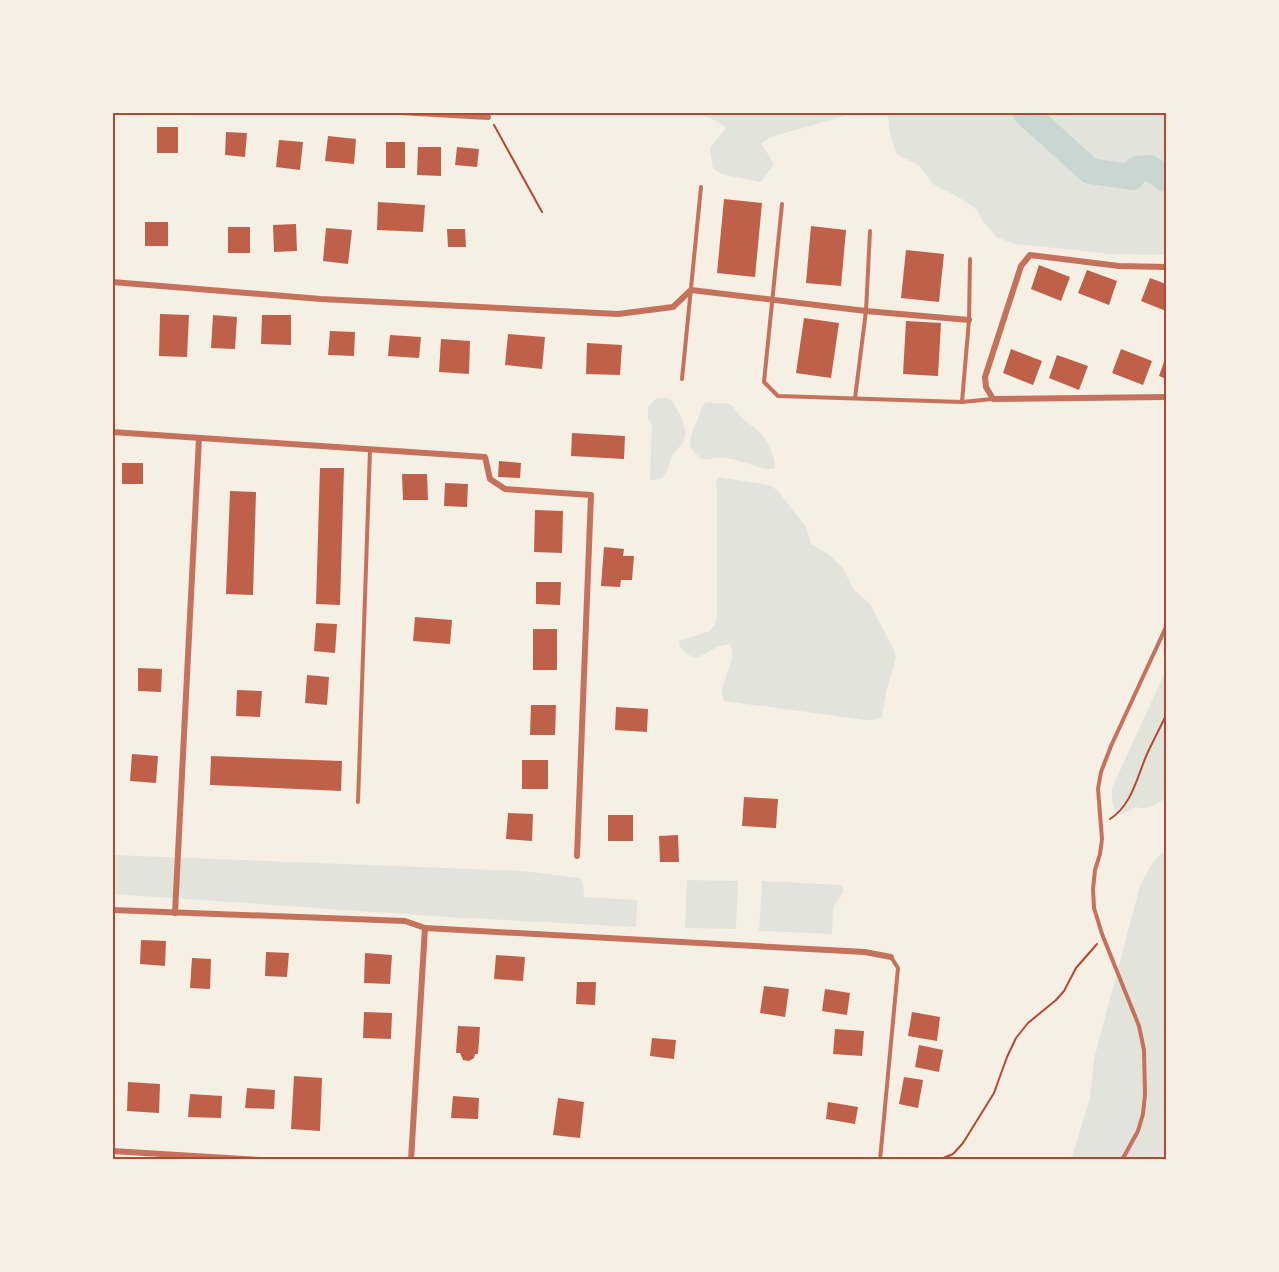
<svg xmlns="http://www.w3.org/2000/svg" width="1279" height="1272" viewBox="0 0 1279 1272" font-family="'Noto Serif',serif">
<style>
.green{fill:#e2e4dc}
.lines{fill:none;stroke-linecap:round;stroke-linejoin:round}
.river{stroke:#c9d6d2;stroke-width:26}
.building{fill:#bf614a}
.path{stroke:#b5482f;stroke-width:2}
.service{stroke:#c5725c;stroke-width:4}
.minor{stroke:#c5725c;stroke-width:6}
.neatline{fill:none;stroke:#b5482f;stroke-width:2}
</style>
<rect width="100%" height="100%" fill="#f6efe4"/>
<g class="green">
<polygon points="700,113 700,112 851,113 841,117 771,137 761,143 774,164 761,182 724,175 713,169 710,148 726,128 716,121"/>
<polygon points="884,113 1166,113 1166,255 1111,254 1015,244 996,237 983,221 975,208 958,197 933,184 919,165 897,155 890,134 888,115"/>
<path d="M658,398H666L672,401C679,412 690,429 683,442C680,447 674,452 671,458C668,467 668,472 661,479L650,480L652,425L648,419V406H650L653,401Z"/>
<path d="M710,402C718,405 723,402 729,404C735,407 737,414 742,418C747,424 756,427 761,433C768,441 775,457 775,468C766,472 749,463 739,461C732,459 724,457 716,458C711,458 708,461 703,459C700,458 697,455 695,453C685,443 693,431 698,419C700,413 701,408 705,403Z"/>
<path d="M719,477L763,484L771,486L778,491L806,527L811,544L828,554L842,567L854,590L870,604L892,646L896,657L890,679L886,692L882,717L874,720H865L724,701C724,699 722,694 722,691C723,676 738,659 730,644L719,646L697,658C689,656 679,651 679,641L710,631L715,624L717,617V494C716,488 715,482 719,477Z"/>
<path d="M1166,670V798C1156,804 1148,811 1136,807L1121,815C1111,810 1112,798 1112,788Z"/>
<path d="M1166,851V1159L1113,1160L1110,1158L1109,1160H1071L1090,1098L1094,1059L1140,886C1147,873 1153,858 1166,851Z"/>
<polygon points="113,855 523,871 580,878 583,883 584,897 637,900 636,927 447,917 113,894"/>
<polygon points="687,880 738,881 736,929 685,928"/>
<polygon points="762,881 842,885 844,892 833,907 832,934 759,931"/>
</g>
<g class="lines">
<polyline class="river" points="1025,112 1090,171 1132,177 1137,169 1150,168 1166,179"/>
</g>
<g class="building">
<rect x="157" y="127" width="21" height="26"/>
<polygon points="226,132 247,133 245,157 225,155"/>
<polygon points="328,136 356,139 354,164 325,161"/>
<polygon points="279,140 303,142 300,170 276,167"/>
<rect x="386" y="142" width="19" height="26"/>
<polygon points="418,147 441,147 441,176 417,175"/>
<polygon points="457,147 479,149 477,167 455,165"/>
<polygon points="724,199 762,203 755,277 717,273"/>
<polygon points="378,202 425,205 423,232 377,230"/>
<rect x="145" y="222" width="23" height="24"/>
<polygon points="296,224 297,251 274,252 273,225"/>
<polygon points="811,226 846,230 841,286 806,283"/>
<rect x="228" y="227" width="22" height="26"/>
<polygon points="326,228 352,230 348,264 323,261"/>
<polygon points="447,229 465,229 466,247 448,247"/>
<polygon points="906,250 944,254 939,302 901,298"/>
<polygon points="1039,265 1070,277 1061,301 1031,289"/>
<polygon points="1087,270 1117,281 1109,305 1078,293"/>
<polygon points="1150,278 1166,284 1166,311 1141,301"/>
<polygon points="160,314 189,315 187,357 159,356"/>
<polygon points="213,315 237,317 235,349 211,348"/>
<polygon points="262,315 291,315 291,345 261,344"/>
<polygon points="804,318 839,323 831,378 796,373"/>
<polygon points="906,321 941,323 938,376 903,374"/>
<polygon points="330,331 355,332 354,356 328,355"/>
<polygon points="508,334 545,337 542,369 505,365"/>
<polygon points="390,335 421,337 419,358 388,356"/>
<polygon points="441,339 470,341 469,374 439,372"/>
<polygon points="587,343 622,345 620,375 586,374"/>
<polygon points="1011,349 1042,361 1033,385 1003,373"/>
<polygon points="1121,349 1152,361 1143,385 1112,373"/>
<polygon points="1057,355 1088,366 1079,390 1049,378"/>
<polygon points="1166,356 1166,379 1159,376"/>
<polygon points="572,433 625,436 624,459 571,456"/>
<polygon points="499,461 521,463 520,478 498,477"/>
<rect x="122" y="463" width="21" height="21"/>
<polygon points="320,468 344,468 340,605 316,604"/>
<polygon points="402,474 427,474 428,500 403,500"/>
<polygon points="445,483 468,484 467,507 444,506"/>
<polygon points="230,491 256,492 253,595 226,594"/>
<polygon points="535,510 563,511 562,553 534,552"/>
<polygon points="604,547 624,549 623,556 634,556 632,580 621,580 620,587 601,586"/>
<polygon points="536,582 561,582 560,605 536,604"/>
<polygon points="415,617 452,620 450,644 413,641"/>
<polygon points="316,623 337,624 335,653 314,651"/>
<rect x="533" y="629" width="24" height="41"/>
<polygon points="138,668 162,669 161,692 138,691"/>
<polygon points="307,675 329,677 327,705 305,703"/>
<polygon points="237,690 262,691 260,717 236,716"/>
<polygon points="531,705 556,705 555,735 530,735"/>
<polygon points="616,707 648,709 647,732 615,730"/>
<polygon points="132,754 158,756 156,783 130,781"/>
<polygon points="211,756 342,761 341,791 210,785"/>
<rect x="522" y="760" width="26" height="29"/>
<polygon points="744,797 778,799 776,828 742,826"/>
<polygon points="508,813 533,814 532,841 506,839"/>
<rect x="608" y="815" width="25" height="26"/>
<polygon points="678,835 679,862 660,862 659,836"/>
<polygon points="141,940 166,941 165,966 140,964"/>
<polygon points="266,952 289,953 287,977 265,976"/>
<polygon points="365,953 392,955 390,984 364,983"/>
<polygon points="496,955 525,957 523,981 494,979"/>
<polygon points="192,958 211,959 210,989 190,988"/>
<polygon points="577,982 596,982 595,1005 576,1004"/>
<polygon points="764,986 789,989 785,1017 760,1013"/>
<polygon points="825,989 850,993 847,1015 822,1011"/>
<polygon points="364,1012 392,1013 391,1039 363,1038"/>
<polygon points="912,1012 940,1017 937,1041 908,1036"/>
<polygon points="458,1026 480,1027 478,1054 475,1054 474,1058 469,1061 463,1060 460,1053 456,1053"/>
<polygon points="835,1029 864,1031 862,1056 833,1054"/>
<polygon points="652,1038 676,1040 674,1059 650,1056"/>
<polygon points="919,1045 943,1050 939,1072 915,1067"/>
<polygon points="294,1076 322,1078 320,1131 291,1129"/>
<polygon points="904,1077 923,1080 918,1108 899,1104"/>
<polygon points="128,1082 160,1084 159,1113 127,1111"/>
<polygon points="247,1088 275,1090 274,1109 245,1108"/>
<polygon points="190,1094 222,1096 221,1118 188,1117"/>
<polygon points="453,1096 479,1098 478,1119 451,1118"/>
<polygon points="558,1098 584,1102 580,1138 553,1135"/>
<polygon points="828,1102 858,1107 855,1124 826,1119"/>
</g>
<g class="lines">
<g class="path">
<polyline points="494,125 542,212"/>
<path d="M1110,819C1132,805 1137,777 1147,754C1153,741 1160,728 1166,715"/>
<polyline points="935,1160 941,1159 953,1154 963,1143 994,1093 1007,1057 1016,1038 1028,1023 1056,1000 1064,991 1076,968 1097,944"/>
</g>
<g class="service">
<polyline points="782,204 764,382 778,396 962,402 992,399"/>
<polyline points="682,379 701,187"/>
<polyline points="855,398 866,311 870,231"/>
<polyline points="962,402 969,320 970,259"/>
<polyline points="358,802 370,450"/>
<polyline points="880,1160 898,968 891,957"/>
<polyline points="1122,1160 1138,1131 1143,1114 1145,1095 1144,1050 1139,1026 1102,934 1094,908 1093,889 1095,870 1100,854 1102,839 1098,789 1101,772 1111,746 1166,627"/>
</g>
<g class="minor">
<polyline points="399,112 488,117"/>
<polyline points="1166,267 1119,266 1030,255 1021,266 985,377 986,387 993,399 1166,397"/>
<polyline points="112,282 321,299 618,314 673,307 691,290 866,311 969,320"/>
<polyline points="112,432 485,457 490,479 505,489 591,495 577,856"/>
<polyline points="112,910 405,921 425,928 865,952 891,957"/>
<polyline points="175,913 199,438"/>
<polyline points="112,1151 260,1160"/>
<polyline points="411,1160 425,928"/>
</g>
</g>
<rect width="1279" height="1272" fill="none" stroke="#f6efe4" stroke-width="228"/>
<rect x="114" y="114" width="1051" height="1044" class="neatline"/>
</svg>
